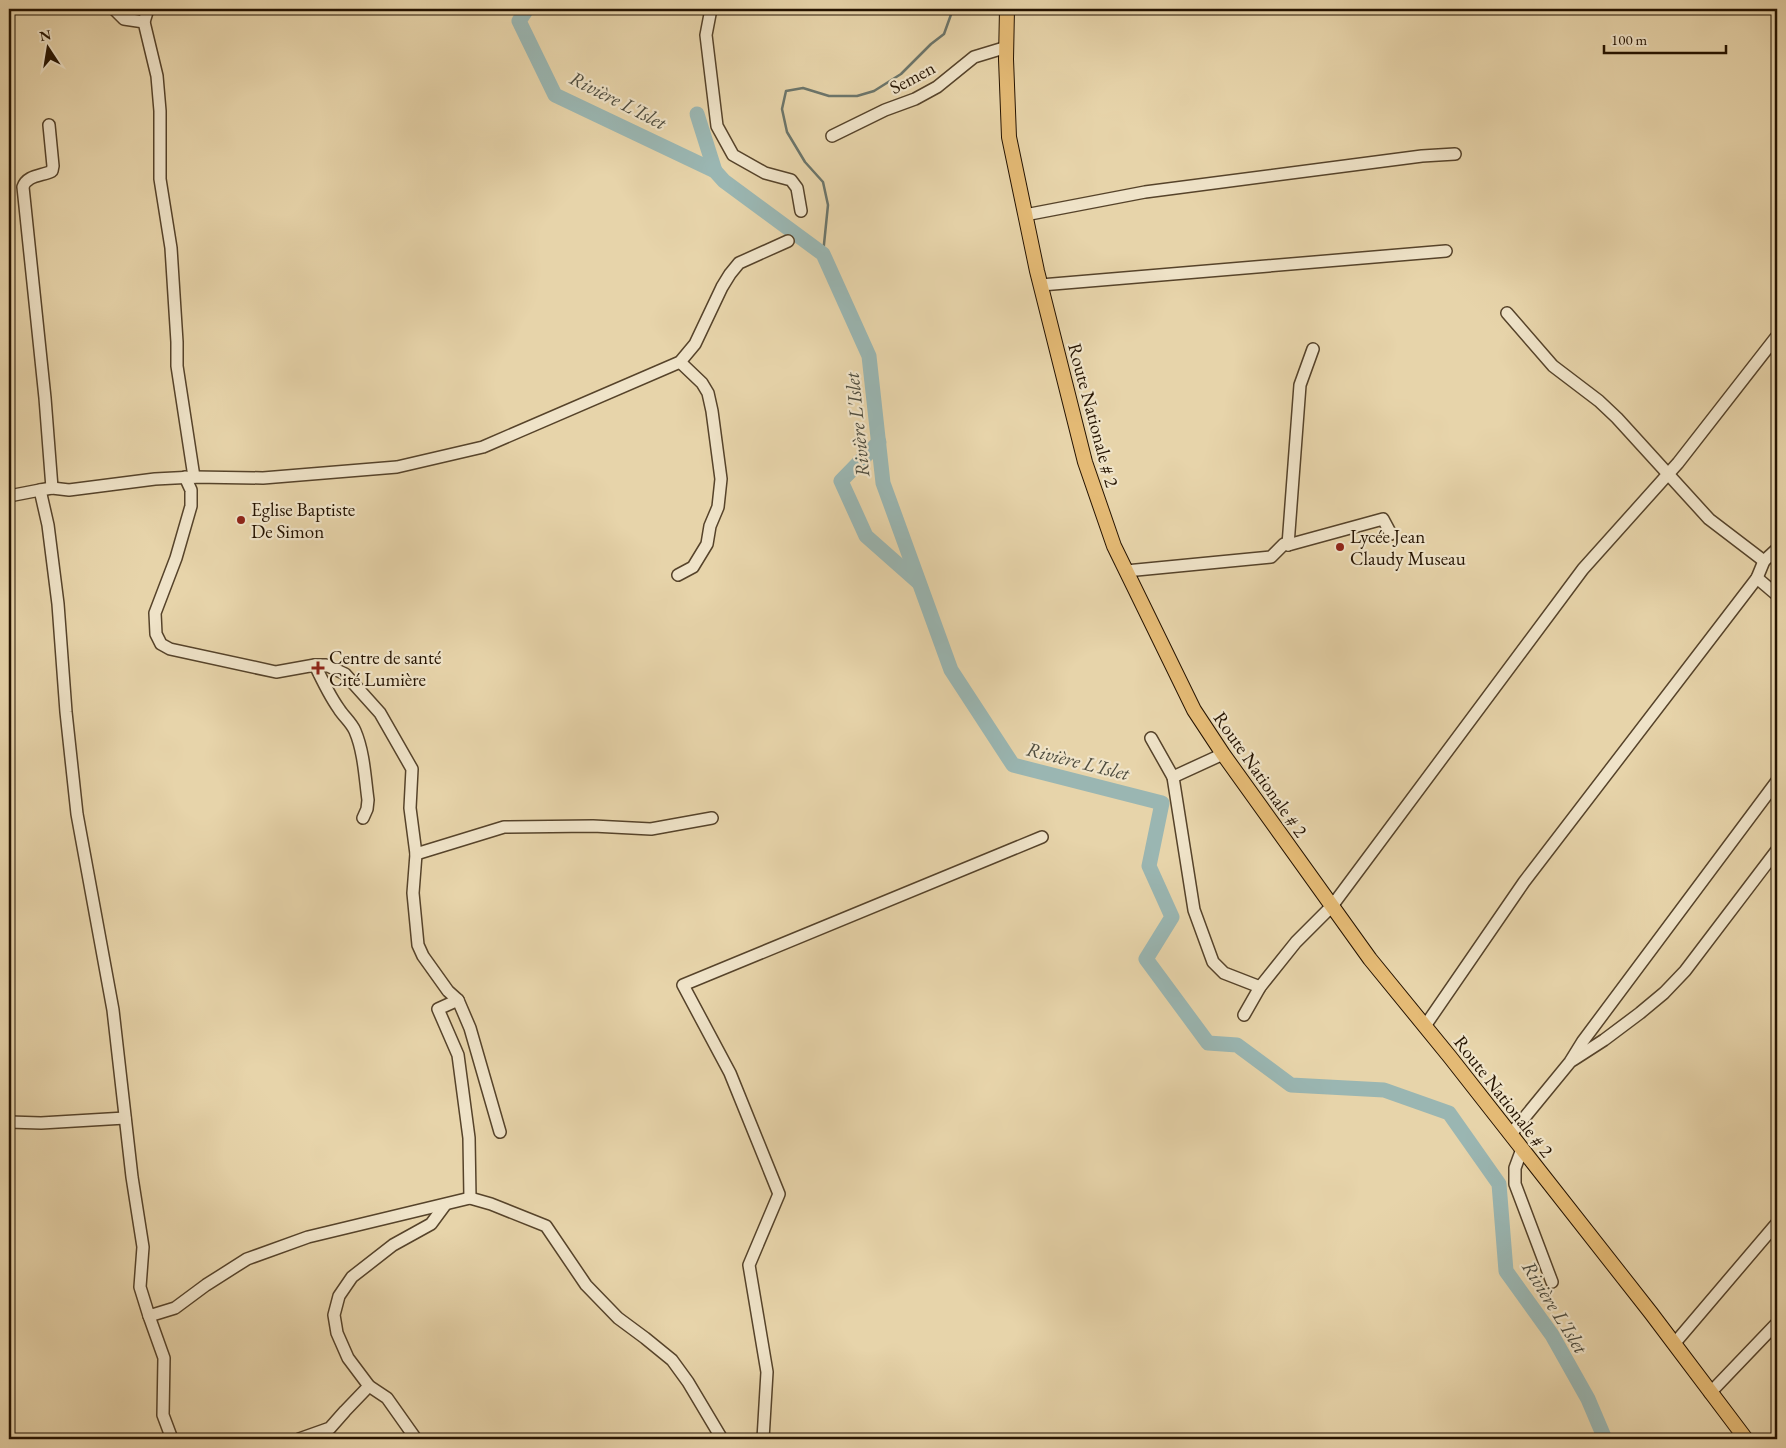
<svg xmlns="http://www.w3.org/2000/svg" width="1786" height="1448" viewBox="0 0 1786 1448" font-family="'EB Garamond',serif">
<style>
.lines{fill:none;stroke-linecap:round;stroke-linejoin:round}
.stream{stroke:#6b756b;stroke-width:2.5}
.river{stroke:#9ab6b2;stroke-width:15}
.minor-casing{stroke:#56432a;stroke-width:14}
.major-casing{stroke:#251300;stroke-width:16}
.minor{stroke:#efe3c8;stroke-width:11}
.major{stroke:#e4ba75;stroke-width:14}
.poi-dot{fill:#8f2418;stroke:#efe3c8;stroke-width:2}
.labels{text-anchor:middle;stroke-width:4.5;stroke-linejoin:round;paint-order:stroke}
.street-label{font-size:19px;fill:#251300;stroke:#efe3c8}
.poi-label{font-size:19px;fill:#251300;stroke:#efe3c8;text-anchor:start}
.water-label{font-size:20px;font-style:italic;fill:#4e4c3e;stroke:#efe3c8}
</style>
<rect width="100%" height="100%" fill="#e7d4aa"/>
<filter id="stains"><feTurbulence type="fractalNoise" baseFrequency=".004" numOctaves="4"/><feColorMatrix values="0 0 0 0 .2 0 0 0 0 .09 0 0 0 0 .02 0 0 0 .5 -.17"/></filter>
<radialGradient id="worn" r=".72"><stop offset=".6" stop-color="#630" stop-opacity="0"/><stop offset="1" stop-color="#630" stop-opacity=".3"/></radialGradient>
<g class="lines">
<polyline class="stream" points="823,254 828,205 823,182 805,162 787,132 782,109 786,91 803,88 829,96 857,96 874,91 901,74 931,44 944,34 953,9"/>
<g class="river">
<polyline points="527,9 519,21 555,95 715,171 724,181 823,254 869,356 883,483 951,670 1013,765 1162,803 1149,866 1172,917 1146,959 1208,1043 1237,1045 1291,1085 1384,1090 1449,1113 1499,1184 1506,1271 1552,1335 1588,1399 1605,1439"/>
<polyline points="697,114 715,171"/>
<polyline points="879,442 841,481 866,536 918,582"/>
</g>
<defs>
<g id="minor">
<polyline points="114,9 124,19 144,22 157,76 160,111 160,179 171,248 177,342 177,366 194,477"/>
<polyline points="711,9 706,35 717,126 733,155 765,173 791,180 797,188 801,211"/>
<polyline points="144,22 148,9"/>
<path d="M49,125L53,166L52,171C42,176 27,175 23,187L45,398L52,488"/>
<polyline points="832,136 885,110 915,99 937,87 974,57 1007,47"/>
<polyline points="1025,215 1145,192 1422,156 1455,154"/>
<polyline points="1041,285 1446,251"/>
<polyline points="1507,313 1553,366 1599,401 1617,418 1709,519 1764,561"/>
<polyline points="185,477 191,490 191,506 176,558 155,613 156,634 161,644 170,649 276,672 315,665 326,665 345,674 380,713 412,769 410,808 416,854 413,893 418,945 423,956 448,991 458,1000 470,1028 500,1132"/>
<polyline points="40,490 48,525 58,604 66,712 77,814 113,1010 132,1177 143,1247 140,1287 149,1316 175,1308 206,1285 247,1259 308,1237 470,1198 491,1204 546,1226 586,1285 618,1318 645,1338 672,1360 688,1382 722,1439"/>
<polyline points="9,496 40,490 52,488 69,490 155,479 194,477 263,478 397,467 483,447 680,362 695,344 722,287 730,274 739,263 788,241"/>
<polyline points="1288,545 1300,385 1313,349"/>
<polyline points="1126,571 1271,557 1284,544 1288,545 1383,519 1391,534"/>
<polyline points="678,575 693,567 707,544 710,526 718,507 721,479 712,411 708,393 702,383 680,362"/>
<polyline points="1757,578 1777,595"/>
<path d="M315,665C322,680 329,695 339,709C344,717 351,722 355,731C364,752 365,778 368,800L367,809L363,818"/>
<polyline points="1151,738 1173,777 1194,910 1213,962 1224,973 1260,987"/>
<polyline points="1173,777 1223,754"/>
<polyline points="416,854 504,827 593,826 651,829 712,818"/>
<polyline points="458,1000 438,1009 458,1055 469,1138 470,1198"/>
<polyline points="1244,1015 1260,987 1296,942 1332,906 1583,569 1678,463 1777,336"/>
<polyline points="1425,1026 1524,882 1757,578 1764,561 1777,549"/>
<polyline points="1573,1060 1604,1040 1640,1013 1664,993 1685,971 1777,850"/>
<polyline points="9,1122 41,1123 125,1118"/>
<polyline points="1511,1134 1570,1062 1583,1041 1777,781"/>
<polyline points="1522,1149 1515,1168 1515,1184 1552,1282"/>
<polyline points="149,1316 164,1358 163,1415 172,1439"/>
<polyline points="1674,1344 1777,1223"/>
<polyline points="1710,1393 1777,1323"/>
<polyline points="299,1439 330,1428 345,1411 369,1386"/>
<polyline points="416,1439 387,1398 369,1386 348,1358 337,1333 334,1315 339,1296 352,1277 393,1245 431,1224 445,1205"/>
<polyline points="763,1439 767,1372 749,1265 779,1194 730,1073 683,985 1042,837"/>
</g>
<polyline id="major" points="1007,9 1006,59 1009,137 1037,271 1085,462 1114,546 1194,710 1223,754 1370,959 1450,1057 1651,1313 1746,1439"/>
</defs>
<use href="#minor" class="minor-casing"/>
<use href="#major" class="major-casing"/>
<use href="#minor" class="minor"/>
<use href="#major" class="major"/>
</g>
<g class="poi-dot">
<circle cx="241" cy="520" r="5"/>
<circle cx="1340" cy="547" r="5"/>
<path d="M315.5 660.5h5v5h5v5h-5v5h-5v-5h-5v-5h5z"/>
</g>
<g class="labels">
<g class="street-label">
<text transform="translate(912 77) rotate(-28)" y="7">Semen</text>
<text transform="translate(1094 415) rotate(75)" y="7">Route Nationale # 2</text>
<text transform="translate(1261 774) rotate(55)" y="7">Route Nationale # 2</text>
<text transform="translate(1504 1096) rotate(52)" y="7">Route Nationale # 2</text>
</g>
<g class="poi-label">
<text x="251" y="516">Eglise Baptiste<tspan x="251" dy="22">De Simon</tspan></text>
<text x="1350" y="543">Lycée Jean<tspan x="1350" dy="22">Claudy Museau</tspan></text>
<text x="329" y="664">Centre de santé<tspan x="329" dy="22">Cité Lumière</tspan></text>
</g>
<g class="water-label">
<text transform="translate(618 100) rotate(27)" y="7">Rivière L'Islet</text>
<text transform="translate(857 425) rotate(-96)" y="7">Rivière L'Islet</text>
<text transform="translate(1078 761) rotate(14)" y="7">Rivière L'Islet</text>
<text transform="translate(1555 1307) rotate(58)" y="7">Rivière L'Islet</text>
</g>
</g>
<rect width="1786" height="1448" fill="none" stroke="#e7d4aa" stroke-width="30"/>
<rect x="10" y="10" width="1766" height="1428" fill="none" stroke="#251300" stroke-width="2.5"/>
<rect x="15" y="15" width="1756" height="1418" fill="none" stroke="#251300"/>
<g transform="translate(48 48) rotate(348)" stroke="#efe3c8" stroke-width="4" paint-order="stroke">
<path d="M0-4L9 19L0 12L-9 19Z" fill="#251300"/>
<text y="-8" font-size="14" font-weight="bold" text-anchor="middle" fill="#251300">N</text>
</g>
<path d="M1604 45v8h122v-8" fill="none" stroke="#251300" stroke-width="2.5"/>
<text x="1611" y="45" font-size="15" fill="#251300" stroke="#efe3c8" stroke-width="4" paint-order="stroke">100 m</text>
<rect width="100%" height="100%" filter="url(#stains)"/>
<rect width="100%" height="100%" fill="url(#worn)"/>
</svg>
